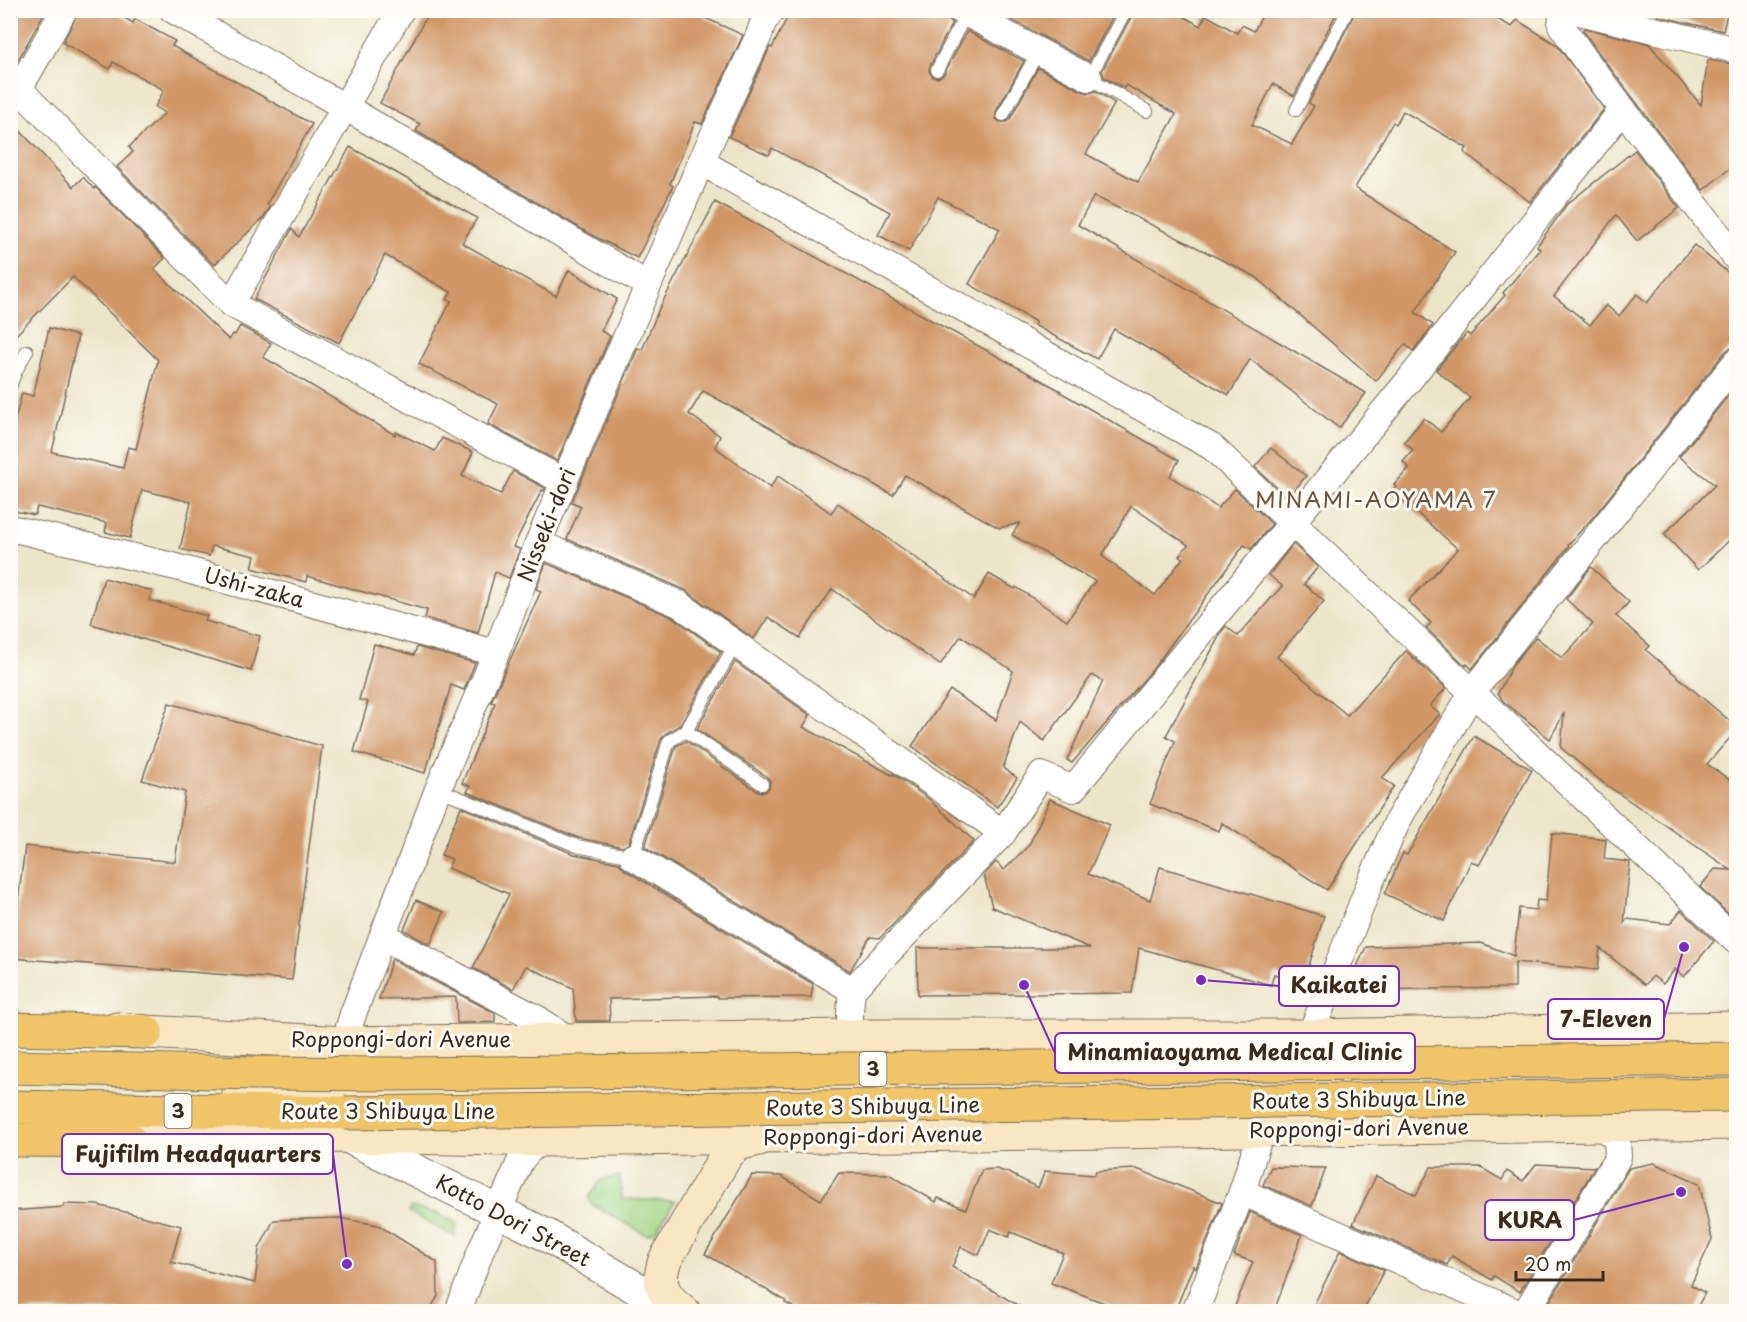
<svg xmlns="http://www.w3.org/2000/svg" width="1747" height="1322" viewBox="0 0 1747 1322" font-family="'Playpen Sans',sans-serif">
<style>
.green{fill:#a1d585;stroke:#6e8052;stroke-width:1.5}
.building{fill:#d09768;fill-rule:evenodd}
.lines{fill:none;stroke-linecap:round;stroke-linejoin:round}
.service-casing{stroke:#796c5a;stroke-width:14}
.minor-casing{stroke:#796c5a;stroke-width:28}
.tertiary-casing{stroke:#796c5a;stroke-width:34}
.secondary-casing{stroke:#796c5a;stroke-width:35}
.motorway-casing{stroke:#796c5a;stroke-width:35}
.service{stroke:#fff;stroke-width:12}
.minor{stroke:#fff;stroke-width:26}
.tertiary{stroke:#fff;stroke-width:32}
.secondary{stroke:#f9e7c3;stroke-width:33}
.motorway{stroke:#f0c469;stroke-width:33}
.motorway-bridge-casing{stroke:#796c5a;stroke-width:35;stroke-linecap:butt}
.motorway-bridge{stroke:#f0c469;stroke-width:33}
.labels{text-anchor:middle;stroke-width:6;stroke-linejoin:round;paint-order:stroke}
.shield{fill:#fdfcf7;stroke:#75695f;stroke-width:1.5}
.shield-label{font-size:20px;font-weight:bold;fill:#3b2a1e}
.street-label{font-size:21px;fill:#3b2a1e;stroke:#fdfcf7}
.neighbourhood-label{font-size:22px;letter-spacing:1.5px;fill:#6f5038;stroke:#fdfcf7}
.leader{fill:none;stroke:#7b2cbf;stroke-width:2}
.callout-dot{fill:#7b2cbf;stroke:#fdfcf7;stroke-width:2}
.callout{fill:#fdfcf7;stroke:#7b2cbf;stroke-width:2}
.callout-label{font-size:22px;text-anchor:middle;font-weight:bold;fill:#3b2a1e}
</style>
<rect width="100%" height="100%" fill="#fdfcf7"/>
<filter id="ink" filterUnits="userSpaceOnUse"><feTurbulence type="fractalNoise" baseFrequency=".0167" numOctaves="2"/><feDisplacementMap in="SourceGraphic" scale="12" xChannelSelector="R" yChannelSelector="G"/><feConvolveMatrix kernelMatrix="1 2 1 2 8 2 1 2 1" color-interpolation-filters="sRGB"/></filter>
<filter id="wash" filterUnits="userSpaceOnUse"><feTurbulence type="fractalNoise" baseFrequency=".008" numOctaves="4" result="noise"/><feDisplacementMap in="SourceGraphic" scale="24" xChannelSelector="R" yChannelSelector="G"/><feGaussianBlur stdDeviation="1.35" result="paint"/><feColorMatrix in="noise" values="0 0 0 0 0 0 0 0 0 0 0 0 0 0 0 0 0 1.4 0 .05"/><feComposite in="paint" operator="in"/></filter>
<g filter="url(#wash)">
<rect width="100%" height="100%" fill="#ece6c9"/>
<g class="green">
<polygon points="620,1176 622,1199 675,1201 656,1231 647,1235 591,1204 589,1197 601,1180"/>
<polygon points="411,1207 440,1214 457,1224 455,1237 409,1212"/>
</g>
<g id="blocks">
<g class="building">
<polygon points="10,10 46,10 10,74"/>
<polygon points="79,10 111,10 133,23 135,19 175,41 172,46 312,124 267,204 270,207 264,217 214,265 117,167 133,152 129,147 165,113 155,107 164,90 113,62 110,69 63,43"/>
<polygon points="430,10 706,10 703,17 743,35 702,124 695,122 670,184 673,186 637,258 590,234 416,131 420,124 380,103"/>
<polygon points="791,10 945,10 947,17 952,23 930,66 929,71 933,77 938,78 944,74 967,31 1024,61 996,112 996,119 1000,122 1007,122 1010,119 1038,68 1082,91 1089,93 1096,91 1115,103 1086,154 1138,182 1176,114 1126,85 1124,88 1104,77 1102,71 1135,10 1173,10 1200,26 1206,15 1237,33 1242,25 1254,31 1265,10 1338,10 1294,96 1273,84 1252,125 1292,144 1314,106 1309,103 1356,10 1480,10 1512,27 1517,20 1557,45 1604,109 1530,202 1464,152 1467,148 1403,111 1396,124 1393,122 1355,188 1455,252 1415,312 1433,325 1413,351 1405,344 1376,381 1256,277 1094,196 1078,225 1366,393 1339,428 1250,359 1229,395 1114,329 1097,359 1034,325 1036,322 969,284 1000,229 938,197 909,251 878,235 890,212 772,148 769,155 729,137 770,47 772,48"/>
<polygon points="993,10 1100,10 1112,18 1089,61"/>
<polygon points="1659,10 1728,10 1723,31 1658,16"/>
<polygon points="1584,28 1649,44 1701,105 1708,60 1737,65 1737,163 1703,190 1598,52 1583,30"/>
<polygon points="10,120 73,187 83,177 94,189 95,187 165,258 154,269 229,340 233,334 235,335 240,326 271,343 263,357 395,435 396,432 435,451 442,438 473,452 462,476 501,494 513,471 545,488 544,491 542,490 513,547 520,549 509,578 495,572 478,633 425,618 427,610 307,576 306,582 252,568 255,556 212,546 209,556 180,549 191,502 142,490 130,538 105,532 107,523 37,507 35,515 10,510 10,445 16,416 22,393 33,396 49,328 78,336 52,452 123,468 128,447 136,449 158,360 73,277 10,341"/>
<polygon points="350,147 477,218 462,243 556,296 569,270 617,299 601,331 610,336 557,461 488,424 498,404 419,364 451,301 447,299 451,292 385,255 339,343 254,299 292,229 299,237"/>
<polygon points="1635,150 1679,208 1637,241 1616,215 1554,296 1590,325 1606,305 1619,316 1637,294 1647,303 1694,245 1737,280 1737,347 1730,348 1724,353 1595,515 1568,545 1569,546 1472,669 1467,664 1466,666 1426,628 1431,623 1408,601 1458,549 1392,491 1396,487 1394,485 1409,468 1403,462 1413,450 1404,442 1424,418 1441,432 1470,398 1436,370 1458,343 1467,333 1470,336 1505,295 1503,293 1540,249 1537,246 1567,204"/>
<path d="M715,202L1061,391L1060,392L1179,460L1170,476L1218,508L1235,489L1272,524L1251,549L1244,545L1153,669L1072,763L1067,760L1103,681L1092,675L1044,741L1020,722L1003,768L1017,778L997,807L912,746L950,690L996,720L1013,671L961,636L940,665L832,589L800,638L768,617L754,639L685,590L567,539L581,506L572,502L638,348L642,350L659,309ZM703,391L893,495L905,475L999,528L1020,523L1012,535L1095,581L1067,621L1016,587L1015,589L989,574L974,599L838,503L831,513L778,476L770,488L715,447L720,436L689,414ZM1131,506L1188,545L1179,556L1183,558L1155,595L1102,556Z"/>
<polygon points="1737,385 1737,533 1698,570 1664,534 1715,485 1679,457"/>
<polygon points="1271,448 1306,476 1288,498 1255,467"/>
<polygon points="1293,544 1318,567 1304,584 1324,601 1277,657 1347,715 1406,651 1446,688 1430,706 1440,714 1382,778 1394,786 1327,890 1222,823 1219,831 1150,804 1175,741 1166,736 1222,631 1226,626 1238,636 1282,586 1269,575"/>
<polygon points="546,563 672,617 721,652 680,725 665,734 661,739 629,843 623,847 579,838 467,792 470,786 462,783 495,703 491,702 541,591 536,589"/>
<polygon points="1591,567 1629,602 1616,616 1650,646 1646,650 1737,727 1737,730 1707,764 1737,785 1737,914 1733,918 1700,887 1715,869 1731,870 1602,782 1561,748 1564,713 1550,739 1503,701 1498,693 1514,663 1536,637 1562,658 1593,624 1566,599"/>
<polygon points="104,578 152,591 149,600 207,616 205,621 260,636 251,671 91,624"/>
<polygon points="374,644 414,655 417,647 475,663 464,690 451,685 427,768 426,768 425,773 354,752 368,702 359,700"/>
<polygon points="735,662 810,715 803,727 892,775 893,774 930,800 974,841 880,938 870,937 850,971 645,847 676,746 686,741 757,791 765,792 769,788 770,781 767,777 697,729"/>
<polygon points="169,703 322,746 292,980 11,958 25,846 175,862 185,792 142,780"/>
<polygon points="1474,736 1532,770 1479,865 1471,861 1444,921 1385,894 1403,853 1407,855"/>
<polygon points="1050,799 1110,825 1088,874 1150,900 1160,867 1324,916 1304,982 1274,974 1271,985 1139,948 1132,993 918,995 917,948 1090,948 992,907 984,875 996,862 1004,870 1029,845"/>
<polygon points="461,807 574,854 619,863 625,870 813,984 811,997 718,998 717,996 609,999 610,1021 576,1021 573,988 526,966 513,989 473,968 509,894 448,868 452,859 441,855"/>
<polygon points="1552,833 1606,839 1604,859 1630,862 1624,923 1627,919 1670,924 1681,910 1714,941 1684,977 1675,969 1663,984 1653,976 1645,985 1600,948 1598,970 1515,962 1515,988 1355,990 1354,973 1366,947 1481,943 1514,956 1519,908 1536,910 1537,900 1546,901"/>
<polygon points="416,900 444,912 430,945 404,930"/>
<polygon points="392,959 495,1013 495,1022 457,1023 456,997 379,999"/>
<polygon points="1654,1163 1699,1183 1712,1239 1691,1285 1705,1293 1695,1311 1552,1311 1546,1308 1629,1168"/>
<polygon points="1536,1164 1595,1167 1520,1292 1494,1276 1492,1280 1452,1256 1447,1265 1353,1224 1376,1176 1416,1195 1431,1167 1480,1167 1502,1180 1507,1171 1523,1181"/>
<polygon points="1271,1167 1326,1168 1312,1206 1263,1185"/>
<polygon points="996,1169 1009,1173 1038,1188 1045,1171 1094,1175 1096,1171 1137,1169 1222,1203 1196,1268 1193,1266 1175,1311 1126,1311 1051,1283 1063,1253 1011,1232 1009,1237 990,1229 979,1255 961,1247 952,1267 1028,1311 801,1311 785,1303 786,1301 705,1254 752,1175 781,1176 821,1200 839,1173 889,1174 936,1202 938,1198 966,1209 982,1170"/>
<polygon points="64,1204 97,1205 181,1226 171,1262 255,1283 259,1249 274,1220 339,1218 378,1225 437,1262 438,1296 429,1311 10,1311 10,1211 64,1207"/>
<polygon points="1250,1212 1302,1235 1274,1311 1248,1311 1235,1306 1253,1262 1234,1255"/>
<polygon points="1340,1251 1384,1270 1363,1311 1311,1311"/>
</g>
</g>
</g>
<g filter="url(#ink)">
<use href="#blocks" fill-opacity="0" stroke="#796c5a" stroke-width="1.5"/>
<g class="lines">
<defs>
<g id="service">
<polyline points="1126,10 1089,78 1147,111"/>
<polyline points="1732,49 1736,32"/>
<polyline points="937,70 966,14"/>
<polyline points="1296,110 1348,10"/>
<polyline points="1003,115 1038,52"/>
<polyline points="10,387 16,371 27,351"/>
<polyline points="686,731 762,784"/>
<polyline points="438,789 577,846 633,857 669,741 686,731 736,643"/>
</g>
<g id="minor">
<polyline points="173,10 345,107 648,285"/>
<polyline points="960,10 1089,78"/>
<polyline points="1563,10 1561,25 1586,61 1736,258"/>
<polyline points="1572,10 1736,50"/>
<polyline points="19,89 231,304 565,482"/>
<polyline points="10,97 19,89 64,10"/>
<polyline points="701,162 1212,447 1736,941"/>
<polyline points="231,304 401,10"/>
<polyline points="10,528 172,566 496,653"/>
<polyline points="538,543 679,604 1003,833"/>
<polyline points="633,857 852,990"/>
<polyline points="384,932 398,945 538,1019 565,1037 575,1040"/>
<polyline points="850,1036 850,1011 852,990 1003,833 1041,775 1073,789 1410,379 1623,109"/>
<polyline points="1310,1036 1370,883 1398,820 1473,691 1736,362"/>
<polyline points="344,1043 353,1014 438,789 496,653 538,543 701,162 759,35 766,14 760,10"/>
<polyline points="1242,1192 1516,1312"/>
<path d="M458,1312L481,1250L520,1162C529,1148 536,1143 553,1140"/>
<polyline points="1195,1312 1242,1192 1261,1131"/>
<polyline points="1526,1312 1618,1157 1617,1139 1599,1125"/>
</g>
<g id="tertiary">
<polyline points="766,14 768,10"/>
<polyline points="346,1134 346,1136 546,1235 677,1312"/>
</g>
<g id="secondary">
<polyline points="117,1029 146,1032 344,1043 850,1036 1310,1036 1736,1028"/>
<polyline points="238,1097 395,1093 1366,1083"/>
<polyline points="101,1145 130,1141 346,1136 554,1140 1736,1123"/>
<path d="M684,1312C664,1297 656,1285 665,1260L727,1154L738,1144L759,1139"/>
</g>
<g id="motorway">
<polyline points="10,1029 146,1032"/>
<polyline points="10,1107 345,1113"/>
<polyline points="10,1140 130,1141"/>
</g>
</defs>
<use href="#service" class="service-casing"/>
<use href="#minor" class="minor-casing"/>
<use href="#tertiary" class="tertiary-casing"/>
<use href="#secondary" class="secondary-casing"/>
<use href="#motorway" class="motorway-casing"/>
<use href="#service" class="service"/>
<use href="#minor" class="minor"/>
<use href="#tertiary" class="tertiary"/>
<use href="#secondary" class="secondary"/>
<use href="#motorway" class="motorway"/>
<defs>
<g id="motorway-bridge">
<polyline points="10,1067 255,1073 396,1074 1736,1059"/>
<polyline points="345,1113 1736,1095"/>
</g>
</defs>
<use href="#motorway-bridge" class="motorway-bridge-casing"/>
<use href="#motorway-bridge" class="motorway-bridge"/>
</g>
</g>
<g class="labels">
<g class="shield">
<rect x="859.5" y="1052" width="27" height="34" rx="4.5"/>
<rect x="164.5" y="1094" width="27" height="34" rx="4.5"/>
</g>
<g class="shield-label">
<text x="873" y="1076">3</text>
<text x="178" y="1118">3</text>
</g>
<g class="street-label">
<text transform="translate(547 525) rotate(-68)" y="7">Nisseki-dori</text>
<text transform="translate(254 588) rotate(15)" y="7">Ushi-zaka</text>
<text x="401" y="1047">Roppongi-dori Avenue</text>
<text transform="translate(1359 1100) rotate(-1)" y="7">Route 3 Shibuya Line</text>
<text transform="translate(873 1107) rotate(-1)" y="7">Route 3 Shibuya Line</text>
<text x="388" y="1119">Route 3 Shibuya Line</text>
<text transform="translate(1359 1129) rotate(-1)" y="7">Roppongi-dori Avenue</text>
<text transform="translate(873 1136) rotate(-1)" y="7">Roppongi-dori Avenue</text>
<text transform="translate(513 1221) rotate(28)" y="7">Kotto Dori Street</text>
</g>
<g class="neighbourhood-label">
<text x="1376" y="508">MINAMI-AOYAMA 7</text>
</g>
</g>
<path class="leader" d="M1201 980L1279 986M1684 947L1664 1019M1024 985L1055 1053M347 1264L333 1154M1681 1192L1574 1220"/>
<g class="callout-dot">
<circle cx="1201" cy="980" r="6"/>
<circle cx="1684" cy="947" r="6"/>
<circle cx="1024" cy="985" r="6"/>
<circle cx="347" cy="1264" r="6"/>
<circle cx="1681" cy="1192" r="6"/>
</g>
<g class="callout">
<rect x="1279" y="966" width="120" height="40" rx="6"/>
<rect x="1548" y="999" width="116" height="40" rx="6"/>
<rect x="1055" y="1033" width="360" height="40" rx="6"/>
<rect x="62" y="1134" width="271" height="40" rx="6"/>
<rect x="1485" y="1200" width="89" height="40" rx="6"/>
</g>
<g class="callout-label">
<text x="1339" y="993">Kaikatei</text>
<text x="1606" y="1027">7-Eleven</text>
<text x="1235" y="1060">Minamiaoyama Medical Clinic</text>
<text x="198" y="1162">Fujifilm Headquarters</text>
<text x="1530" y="1228">KURA</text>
</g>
<rect width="1747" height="1322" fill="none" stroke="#fdfcf7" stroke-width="36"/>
<path d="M1516 1271v9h87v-9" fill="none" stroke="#3b2a1e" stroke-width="3"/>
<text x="1525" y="1271" font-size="18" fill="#3b2a1e" stroke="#fdfcf7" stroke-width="4.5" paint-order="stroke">20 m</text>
</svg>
